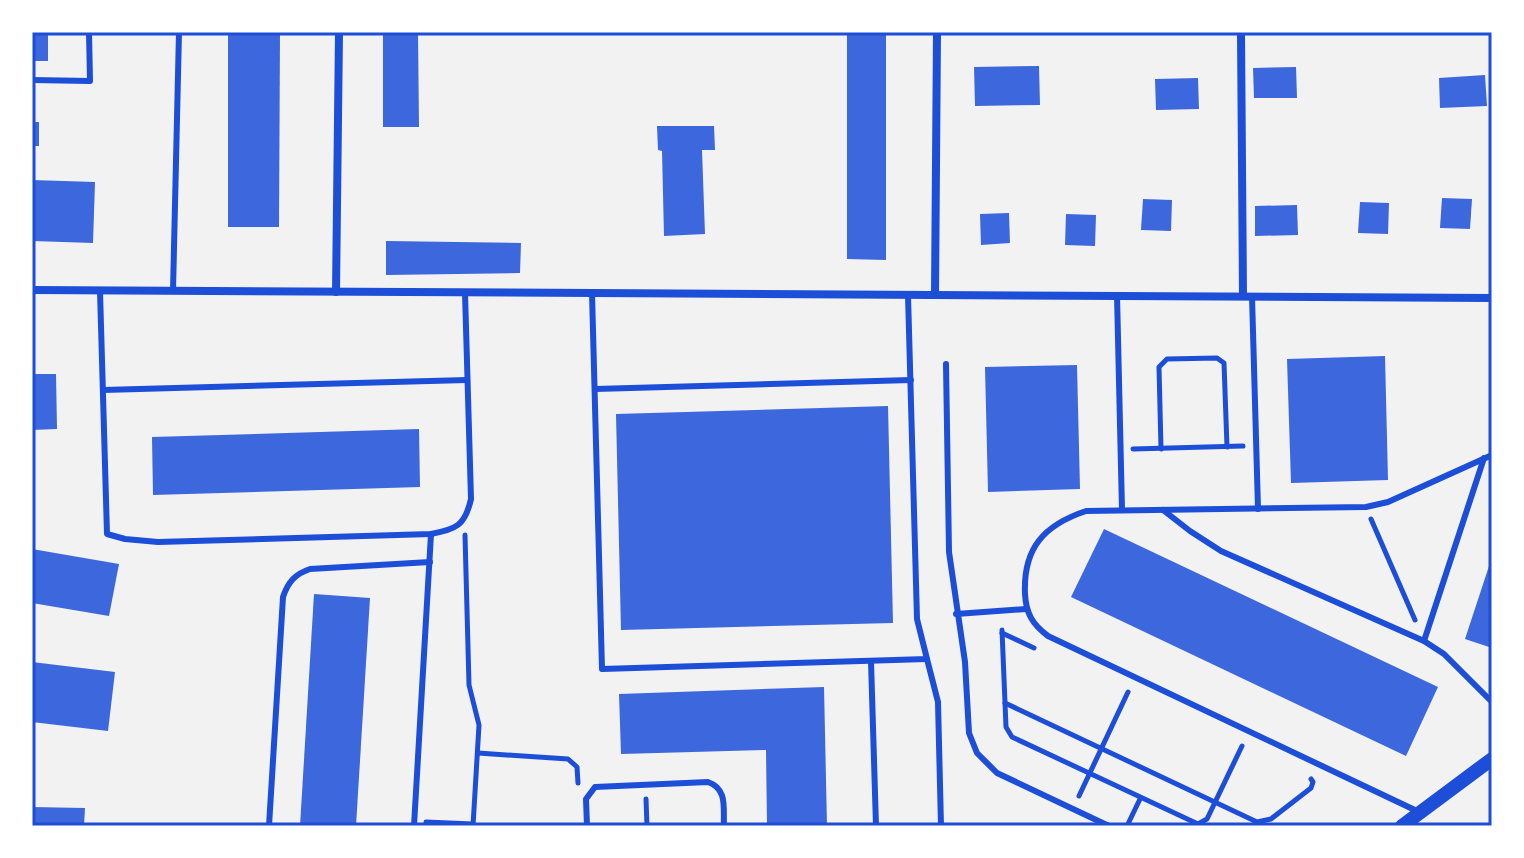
<svg xmlns="http://www.w3.org/2000/svg" width="1524" height="858" viewBox="0 0 1524 858" font-family="Rubik,sans-serif">
<style>
.building{fill:#3d67dc}
.lines{fill:none;stroke-linecap:round;stroke-linejoin:round}
.path{stroke:#1d4ed8;stroke-width:5}
.service{stroke:#1d4ed8;stroke-width:6}
.minor{stroke:#1d4ed8;stroke-width:8}
.tertiary{stroke:#1d4ed8;stroke-width:14}
.neatline{fill:none;stroke:#1d4ed8;stroke-width:3}
</style>
<rect width="100%" height="100%" fill="#f2f2f2"/>
<g class="building">
<rect x="32" y="32" width="16" height="29"/>
<polygon points="228,32 280,32 279,227 228,227"/>
<polygon points="383,32 418,32 419,127 383,127"/>
<polygon points="847,32 886,32 886,260 847,259"/>
<polygon points="1039,66 1040,105 975,106 974,67"/>
<polygon points="1296,67 1297,98 1254,98 1253,68"/>
<polygon points="1485,75 1487,106 1440,108 1439,78"/>
<polygon points="1198,78 1199,109 1156,110 1155,79"/>
<rect x="32" y="122" width="7" height="24"/>
<polygon points="657,126 714,126 715,150 702,150 705,234 664,236 662,151 658,150"/>
<polygon points="32,180 95,182 93,243 32,241"/>
<polygon points="1442,198 1472,199 1470,229 1440,228"/>
<polygon points="1143,199 1172,200 1171,231 1141,230"/>
<polygon points="1360,202 1389,203 1388,234 1358,233"/>
<polygon points="1297,205 1298,235 1255,236 1255,206"/>
<polygon points="1009,213 1010,243 981,245 980,214"/>
<polygon points="1066,214 1096,215 1095,246 1065,245"/>
<polygon points="386,241 521,243 520,273 386,275"/>
<polygon points="1385,356 1388,480 1291,483 1287,359"/>
<polygon points="1077,365 1080,489 988,492 985,367"/>
<polygon points="32,374 56,374 57,429 32,430"/>
<polygon points="888,406 893,623 621,630 616,414"/>
<polygon points="419,429 420,487 153,495 152,437"/>
<polygon points="1104,529 1438,687 1406,756 1071,597"/>
<polygon points="32,549 119,564 109,616 32,603"/>
<polygon points="1491,560 1492,560 1492,648 1465,639"/>
<polygon points="314,594 370,598 356,826 300,826"/>
<polygon points="32,662 115,672 108,731 32,722"/>
<polygon points="824,687 827,826 767,826 766,750 621,754 619,694"/>
<polygon points="32,807 85,808 84,826 32,826"/>
</g>
<g class="lines">
<g class="path">
<polyline points="1133,449 1243,446"/>
<polyline points="1161,449 1159,367 1167,359 1217,358 1224,363 1227,447"/>
<polyline points="1371,519 1415,620"/>
<polyline points="465,535 469,685 479,725 473,826"/>
<polyline points="1002,630 1006,727 1012,737 1198,824 1207,819 1242,746"/>
<polyline points="1002,633 1034,648"/>
<polyline points="1005,703 1257,822 1271,819 1311,788 1313,782 1311,779"/>
<polyline points="478,753 568,759 577,767 578,783"/>
<polyline points="1079,796 1128,692"/>
<polyline points="646,799 647,826"/>
<polyline points="426,822 473,824"/>
<polyline points="698,826 711,826"/>
<polyline points="1127,826 1140,799"/>
</g>
<g class="service">
<polyline points="32,80 90,81 89,32"/>
<path d="M100,291L107,534L125,539L158,542L431,534C456,529 465,526 471,499L465,293"/>
<polyline points="173,291 179,32"/>
<polyline points="592,293 602,669 927,659 917,619 908,295"/>
<polyline points="1117,295 1122,510"/>
<polyline points="1252,296 1258,509"/>
<polyline points="946,364 949,552 965,662 969,733 977,753 997,773 1109,826"/>
<polyline points="595,389 911,380"/>
<polyline points="103,390 467,380"/>
<polyline points="1163,510 1190,531 1221,551 1424,641 1444,654 1492,702"/>
<polyline points="956,614 1026,609"/>
<polyline points="1424,641 1484,458"/>
<polyline points="927,659 938,702 941,826"/>
<polyline points="871,661 876,826"/>
<path d="M1417,811L1048,636C1032,624 1026,613 1025,594C1023,548 1044,525 1086,511L1366,507L1388,502L1492,455"/>
<path d="M269,826L283,597C288,582 295,574 310,569L430,562"/>
<polyline points="414,826 431,534"/>
<path d="M587,826L586,799L595,787L708,782C728,789 723,808 724,826"/>
</g>
<g class="minor">
<polyline points="1241,32 1243,296"/>
<polyline points="32,290 1492,298"/>
<polyline points="336,292 339,32"/>
<polyline points="935,295 937,32"/>
</g>
<polyline class="tertiary" points="1402,826 1492,759"/>
</g>
<rect width="1524" height="858" fill="none" stroke="#ffffff" stroke-width="68"/>
<rect x="34" y="34" width="1456" height="790" class="neatline"/>
</svg>
